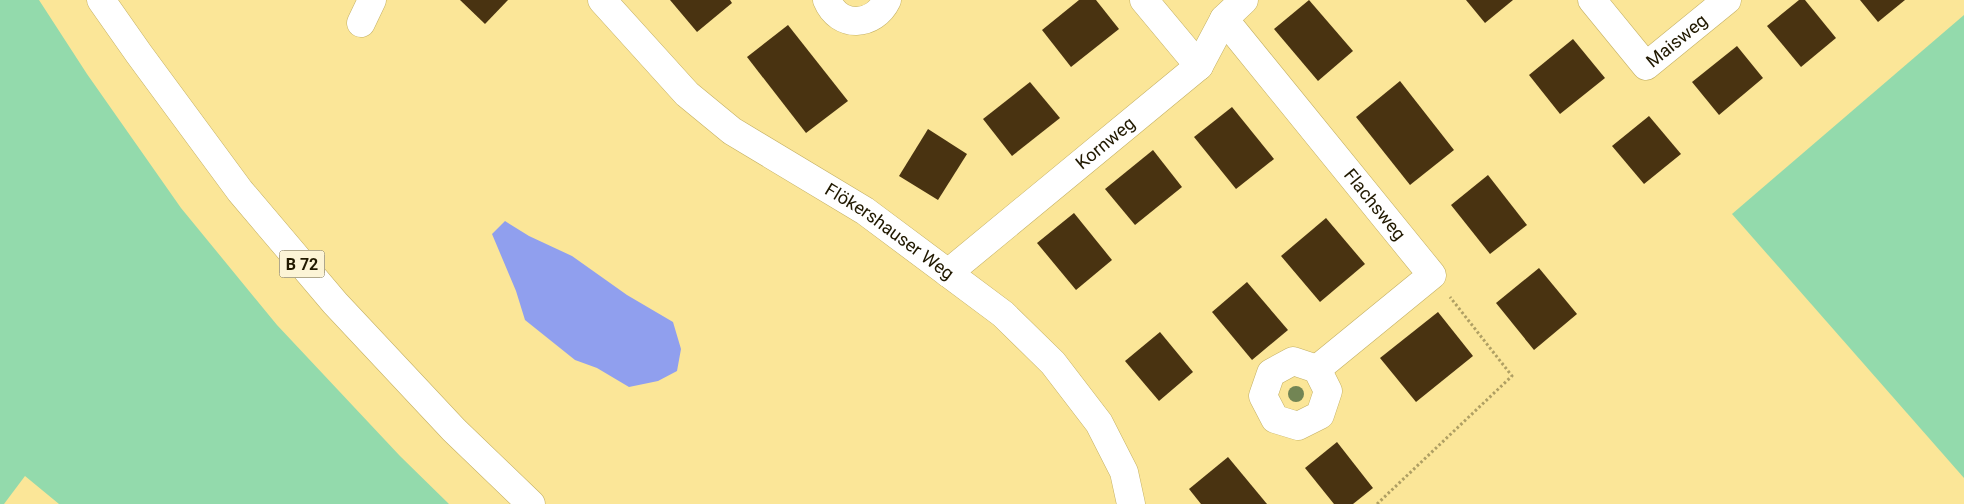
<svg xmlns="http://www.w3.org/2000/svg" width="1964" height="504" viewBox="0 0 1964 504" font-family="Roboto,sans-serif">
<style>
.green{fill:#93daac}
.water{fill:#909fee}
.building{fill:#493311}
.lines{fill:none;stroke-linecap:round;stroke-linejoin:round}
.minor-casing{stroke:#c4b063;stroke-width:29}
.major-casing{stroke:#c4b063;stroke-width:29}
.path{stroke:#af9f63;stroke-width:3;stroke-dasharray:2.5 2.5;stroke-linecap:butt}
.minor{stroke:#fff;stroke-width:28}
.major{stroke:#fff;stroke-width:28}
.tree{fill:#728554}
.labels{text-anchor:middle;stroke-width:5;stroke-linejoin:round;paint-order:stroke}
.shield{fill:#fcf4d6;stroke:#635b40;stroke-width:1}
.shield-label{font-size:16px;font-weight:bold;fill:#211900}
.street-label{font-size:18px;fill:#211900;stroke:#fcf4d6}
</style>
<rect width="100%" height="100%" fill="#fbe698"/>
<g class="green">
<polygon points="0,0 39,0 87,74 181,208 277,325 400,456 449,504 59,504 25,476 4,504 0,504"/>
<polygon points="1964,15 1964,478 1732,214"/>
</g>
<polygon class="water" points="505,221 529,236 572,256 627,295 673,322 681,349 677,371 658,381 629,387 597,368 575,360 525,320 516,291 492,234"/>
<g class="building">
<polygon points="460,0 508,0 485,24"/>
<polygon points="670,0 730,0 732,3 697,32"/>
<polygon points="1079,0 1096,0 1119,29 1071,67 1042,30"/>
<polygon points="1309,0 1353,51 1318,81 1274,29"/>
<polygon points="1466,0 1513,0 1485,23"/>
<polygon points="1799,0 1805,0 1836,38 1801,67 1767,26"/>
<polygon points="1860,0 1905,0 1878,22"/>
<polygon points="788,25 848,101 806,133 747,57"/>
<polygon points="1573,39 1605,78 1560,114 1529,75"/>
<polygon points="1737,46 1763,78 1719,115 1692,82"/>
<polygon points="1400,81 1454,150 1410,185 1356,117"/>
<polygon points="1030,82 1060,118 1012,156 983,119"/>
<polygon points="1232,107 1274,159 1236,189 1194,137"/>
<polygon points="1649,116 1681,154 1644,184 1612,146"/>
<polygon points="928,129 967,154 938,200 899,176"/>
<polygon points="1153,150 1182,187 1135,225 1105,189"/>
<polygon points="1488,175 1527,225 1490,254 1451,205"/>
<polygon points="1074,213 1112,260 1076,290 1037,243"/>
<polygon points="1326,218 1365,264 1320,302 1281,256"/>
<polygon points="1539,268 1577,314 1534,350 1496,303"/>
<polygon points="1247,282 1288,330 1252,360 1212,312"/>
<polygon points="1438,312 1473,356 1416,402 1380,358"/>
<polygon points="1160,332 1193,372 1159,401 1125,361"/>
<polygon points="1337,442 1373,488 1353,504 1334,504 1305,468"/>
<polygon points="1228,457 1267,504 1201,504 1189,489"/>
</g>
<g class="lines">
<defs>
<g id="minor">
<path id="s1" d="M602,0L687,94L732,131L865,211L1003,314L1053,363L1099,423L1124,472L1131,504"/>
<path d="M827,0C839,29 874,27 887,0"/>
<polyline points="1144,0 1199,66"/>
<path id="s2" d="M1592,0L1646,66L1727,0"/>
<path id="s3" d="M1224,19L1432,275L1317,369"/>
<polyline points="361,23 372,0"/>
<path id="s4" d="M948,273L1199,66L1224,19L1244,0"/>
<polygon points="1293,361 1317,369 1328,391 1320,415 1298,426 1275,419 1263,396 1271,373"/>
</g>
<polyline id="major" points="101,0 139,54 240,191 335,303 454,430 531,504"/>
</defs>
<use href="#minor" class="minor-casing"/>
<use href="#major" class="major-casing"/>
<polyline class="path" points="1377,504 1512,376 1450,297"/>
<use href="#minor" class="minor"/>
<use href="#major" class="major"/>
</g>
<circle class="tree" cx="1296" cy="394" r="8"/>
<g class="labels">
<rect class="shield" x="279.5" y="250.5" width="45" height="27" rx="4"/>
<g class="shield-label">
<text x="302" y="270">B 72</text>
</g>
<g class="street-label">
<text dy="6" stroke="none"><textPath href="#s2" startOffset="125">Maisweg</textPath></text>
<text dy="6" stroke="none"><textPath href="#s4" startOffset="204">Kornweg</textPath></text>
<text dy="6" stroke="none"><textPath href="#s3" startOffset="239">Flachsweg</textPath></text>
<text dy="6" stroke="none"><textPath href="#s1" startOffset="372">Flökershauser Weg</textPath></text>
</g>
</g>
</svg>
